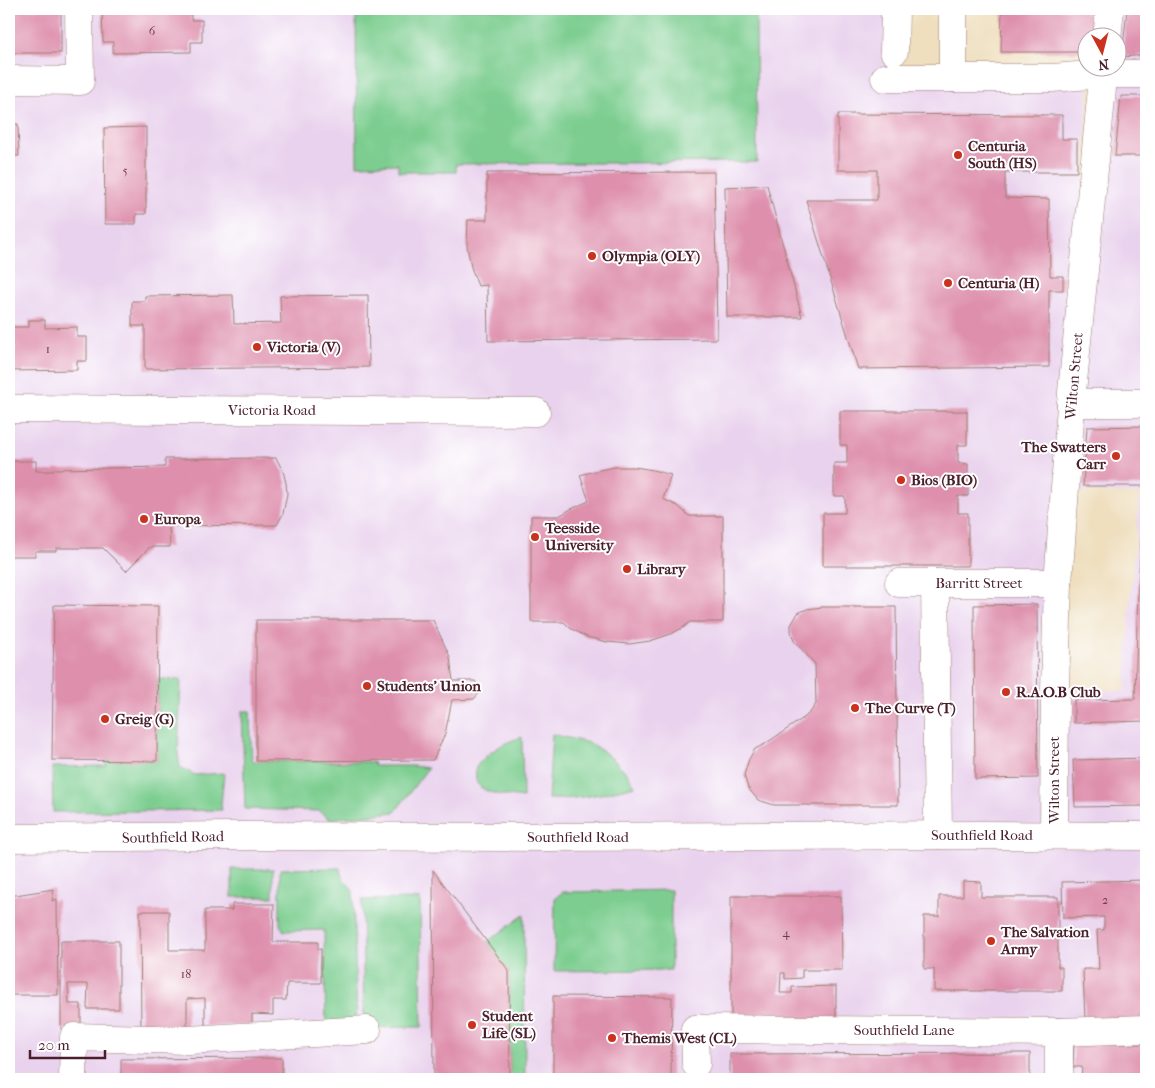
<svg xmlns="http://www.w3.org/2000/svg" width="1155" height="1088" viewBox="0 0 1155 1088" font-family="'IM FELL French Canon',serif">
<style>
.built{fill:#e9d2ed}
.green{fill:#7ccd8f;stroke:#63765d}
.building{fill:#de8fac}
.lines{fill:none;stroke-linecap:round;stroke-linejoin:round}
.minor-casing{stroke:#9c7f75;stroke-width:29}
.minor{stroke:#fff;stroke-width:28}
.poi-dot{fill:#c8321e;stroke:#fff;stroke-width:2}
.labels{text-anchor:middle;stroke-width:4;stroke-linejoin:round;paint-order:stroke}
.number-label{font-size:12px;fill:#6f3b4b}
.poi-label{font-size:15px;font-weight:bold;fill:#4a1f2b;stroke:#fff;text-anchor:start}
.street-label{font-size:15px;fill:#4a1f2b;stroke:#fff}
</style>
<rect width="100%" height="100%" fill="#fff"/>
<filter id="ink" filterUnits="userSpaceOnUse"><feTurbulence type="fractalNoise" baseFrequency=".02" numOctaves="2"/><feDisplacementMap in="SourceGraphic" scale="10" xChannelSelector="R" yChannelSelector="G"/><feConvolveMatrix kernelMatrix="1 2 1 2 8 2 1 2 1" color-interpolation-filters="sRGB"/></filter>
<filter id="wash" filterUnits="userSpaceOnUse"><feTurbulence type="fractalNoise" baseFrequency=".0096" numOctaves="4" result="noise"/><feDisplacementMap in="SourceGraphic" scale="20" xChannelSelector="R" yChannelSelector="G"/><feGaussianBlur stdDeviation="1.12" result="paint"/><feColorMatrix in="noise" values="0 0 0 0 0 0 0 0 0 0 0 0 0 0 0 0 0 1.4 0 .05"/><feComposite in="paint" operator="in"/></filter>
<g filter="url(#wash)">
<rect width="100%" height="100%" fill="#efdfbf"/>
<polygon class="built" points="9,9 898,9 897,75 1089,75 1065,491 1055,690 1125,691 1130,605 1140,494 1067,491 1118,68 1118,38 1114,9 1146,9 1146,1079 9,1079"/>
<g class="green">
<polygon points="356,9 756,9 757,162 456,164 456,172 398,172 398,164 357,165"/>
<polygon points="158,679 181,680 178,754 180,767 195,775 224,773 221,805 222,810 53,812 52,767 106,766 106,760 157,761"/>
<polygon points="242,711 250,711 252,761 373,762 374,766 413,766 428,768 395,812 330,819 319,811 245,809"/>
<path d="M552,734L589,743L604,752L616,762L627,773L635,786C607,793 578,800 548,799Z"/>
<path d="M522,737L523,798C511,796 484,795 477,783C475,778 476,772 476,767C488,752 504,742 522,737Z"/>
<path d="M340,868C342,884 348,880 353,892L357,1027L326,1028L324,930L284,931L280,925V869Z"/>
<rect x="232" y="869" width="41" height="28"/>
<polygon points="671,890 671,970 554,971 555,898 563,892"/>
<polygon points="420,899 422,1027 364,1028 362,900"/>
<polygon points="524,915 525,1079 510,1079 509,971 487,942"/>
</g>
<g id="blocks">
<g class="building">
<rect x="9" y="9" width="52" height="44"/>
<polygon points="144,9 160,9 160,10 191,10 191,20 202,20 202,42 191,42 191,52 113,53 113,42 103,42 102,10 144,10"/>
<polygon points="1002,9 1097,9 1094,38 1088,38 1088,52 1001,52"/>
<polygon points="1127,9 1146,9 1146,55 1122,57"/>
<polygon points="1121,96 1146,96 1146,156 1115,156"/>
<polygon points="838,114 1062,115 1062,139 1077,139 1077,172 1005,172 1005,198 1049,199 1050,276 1063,276 1063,290 1049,290 1049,367 858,369 806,200 877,200 877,170 838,170"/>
<polygon points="9,124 18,124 19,156 9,156"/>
<polygon points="146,127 146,214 136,214 136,224 105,224 104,128"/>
<polygon points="714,172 716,266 717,339 488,341 487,285 478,286 471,267 467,246 468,220 487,220 487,173"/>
<polygon points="767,185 802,317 727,317 725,187"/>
<polygon points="233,295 234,324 281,323 280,296 368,295 369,367 145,369 145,326 132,326 132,301 145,301 145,296"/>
<polygon points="29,320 45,320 45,328 77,327 77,337 87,337 87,361 77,361 77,370 9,371 9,327 29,327"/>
<polygon points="840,411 967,411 967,445 958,445 958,463 968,464 968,496 958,496 958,513 968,513 968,566 823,566 823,513 845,513 845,496 834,496 834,463 847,463 847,445 840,445"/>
<polygon points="1146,426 1146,486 1083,486 1087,427"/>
<polygon points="276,458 283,471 286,483 287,494 283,514 277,525 169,526 170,547 150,547 126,571 103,548 56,548 56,551 35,551 35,556 9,556 9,461 36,461 36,471 54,471 54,469 165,467 165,459"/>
<polygon points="615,467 635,467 653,470 671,475 663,499 678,506 689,516 723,516 723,622 690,622 684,627 671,634 650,641 629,644 607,642 587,637 570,628 564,622 531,622 531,516 559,516 571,509 589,501 580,475 599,470"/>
<polygon points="1142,524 1146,524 1146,721 1074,723 1074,700 1135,699 1138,589"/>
<polygon points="1037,604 1038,778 975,779 974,605"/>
<polygon points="54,605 158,606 157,761 52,760"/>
<polygon points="822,607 896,607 898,805 774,805 758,800 748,788 744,775 749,759 755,749 765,744 805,717 811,711 816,704 815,664 794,641 791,632 791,625 798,613 807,609"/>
<polygon points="256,620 433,620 450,657 453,681 475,681 481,691 474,699 452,700 445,734 433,760 256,761"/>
<polygon points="1146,758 1146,806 1075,807 1073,760"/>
<polygon points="433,870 509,971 510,1079 434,1079"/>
<polygon points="1146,880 1146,1021 1085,1021 1083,969 1099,969 1097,930 1104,930 1104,917 1063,918 1062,882"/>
<polygon points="963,881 981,882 981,897 1058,897 1058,967 1062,967 1062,991 934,991 934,969 924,969 924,916 939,916 939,896 963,896"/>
<polygon points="54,889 52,901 57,899 58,995 9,995 9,896"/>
<polygon points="731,896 841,896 842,970 802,970 802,978 785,979 785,973 781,973 780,993 792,993 792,987 836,986 836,1019 731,1019"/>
<polygon points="232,904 274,904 273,942 318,942 318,949 321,949 321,983 287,983 286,1000 273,1000 273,1015 252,1014 252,1025 205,1026 205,998 187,999 187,1027 141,1027 140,911 169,911 169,950 205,950 205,910 232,910"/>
<polygon points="61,941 119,941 119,1009 87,1009 88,984 68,984 69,1004 81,1004 81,1029 61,1029"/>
<polygon points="553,996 672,997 671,1079 553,1079"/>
<polygon points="1074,1044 1146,1044 1146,1079 1081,1079 1082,1067 1073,1067"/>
<polygon points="1030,1053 1030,1079 730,1079 730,1054"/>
<polygon points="282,1058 282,1079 121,1079 121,1059"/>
</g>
</g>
</g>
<g filter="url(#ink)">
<use href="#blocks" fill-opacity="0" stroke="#9c7f75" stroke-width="1"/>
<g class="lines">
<defs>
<g id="minor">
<polyline points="953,9 953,78"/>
<polyline points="1107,38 1110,9"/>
<polyline points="894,51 895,9"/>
<polyline points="885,78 1052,78 1103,74 1146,74"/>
<polyline points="9,80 80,81 79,9"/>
<polyline points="1071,403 1146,403"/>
<polyline points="9,409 536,412"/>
<polyline points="899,583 1058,583"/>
<polyline points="935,583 938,835"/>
<polyline points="1054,835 1055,690 1058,583 1072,392 1104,68"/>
<polyline points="9,838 234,836 546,837 981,835 1146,836"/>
<polyline points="1059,1032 1059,1079"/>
<polyline points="696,1064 695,1029 1059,1032 1146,1029"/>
<polyline points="73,1079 74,1037 188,1040 367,1030"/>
</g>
</defs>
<use href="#minor" class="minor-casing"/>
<use href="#minor" class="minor"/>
</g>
</g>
<g class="poi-dot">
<circle cx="958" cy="155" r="5"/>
<circle cx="592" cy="256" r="5"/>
<circle cx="948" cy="283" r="5"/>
<circle cx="257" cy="347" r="5"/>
<circle cx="1116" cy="456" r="5"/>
<circle cx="901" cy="480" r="5"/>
<circle cx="144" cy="519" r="5"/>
<circle cx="535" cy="537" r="5"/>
<circle cx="627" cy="569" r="5"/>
<circle cx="367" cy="686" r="5"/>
<circle cx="1006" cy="692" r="5"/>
<circle cx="855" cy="708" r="5"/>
<circle cx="105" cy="719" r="5"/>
<circle cx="991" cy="941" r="5"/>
<circle cx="472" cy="1025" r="5"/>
<circle cx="612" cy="1038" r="5"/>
</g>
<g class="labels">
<g class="number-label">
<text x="152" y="35">6</text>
<text x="125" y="175">5</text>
<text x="48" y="353">1</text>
<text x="1105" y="904">2</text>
<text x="786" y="937">4</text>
<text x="186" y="978">18</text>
</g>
<g class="poi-label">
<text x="968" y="151">Centuria<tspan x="968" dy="17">South (HS)</tspan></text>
<text x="602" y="261">Olympia (OLY)</text>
<text x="958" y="288">Centuria (H)</text>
<text x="267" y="352">Victoria (V)</text>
<text x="1106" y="452" text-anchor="end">The Swatters<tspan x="1106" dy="17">Carr</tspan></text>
<text x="911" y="485">Bios (BIO)</text>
<text x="154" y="524">Europa</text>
<text x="545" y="533">Teesside<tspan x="545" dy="17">University</tspan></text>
<text x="637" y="574">Library</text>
<text x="377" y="691">Students' Union</text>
<text x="1016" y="697">R.A.O.B Club</text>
<text x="865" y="713">The Curve (T)</text>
<text x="115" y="724">Greig (G)</text>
<text x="1001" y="937">The Salvation<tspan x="1001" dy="17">Army</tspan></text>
<text x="482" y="1021">Student<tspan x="482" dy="17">Life (SL)</tspan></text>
<text x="622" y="1043">Themis West (CL)</text>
</g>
<g class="street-label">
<text transform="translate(1074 376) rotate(-85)" y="5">Wilton Street</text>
<text x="272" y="415">Victoria Road</text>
<text x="979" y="588">Barritt Street</text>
<text transform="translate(1054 780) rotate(-90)" y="5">Wilton Street</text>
<text x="982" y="840">Southfield Road</text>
<text transform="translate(173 837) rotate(-1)" y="5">Southfield Road</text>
<text x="578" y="842">Southfield Road</text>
<text x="904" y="1035">Southfield Lane</text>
</g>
</g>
<rect width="1155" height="1088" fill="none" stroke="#fff" stroke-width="30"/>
<g transform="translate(1102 52) rotate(173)"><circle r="24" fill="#ffffff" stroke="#b7a5aa"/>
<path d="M0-4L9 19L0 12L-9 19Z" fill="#c8321e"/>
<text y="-8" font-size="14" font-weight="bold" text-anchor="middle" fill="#4a1f2b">N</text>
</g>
<path d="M30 1050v8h75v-8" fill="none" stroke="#4a1f2b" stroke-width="2.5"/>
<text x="38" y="1050" font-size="15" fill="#4a1f2b" stroke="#ffffff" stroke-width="4" paint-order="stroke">20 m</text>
</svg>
